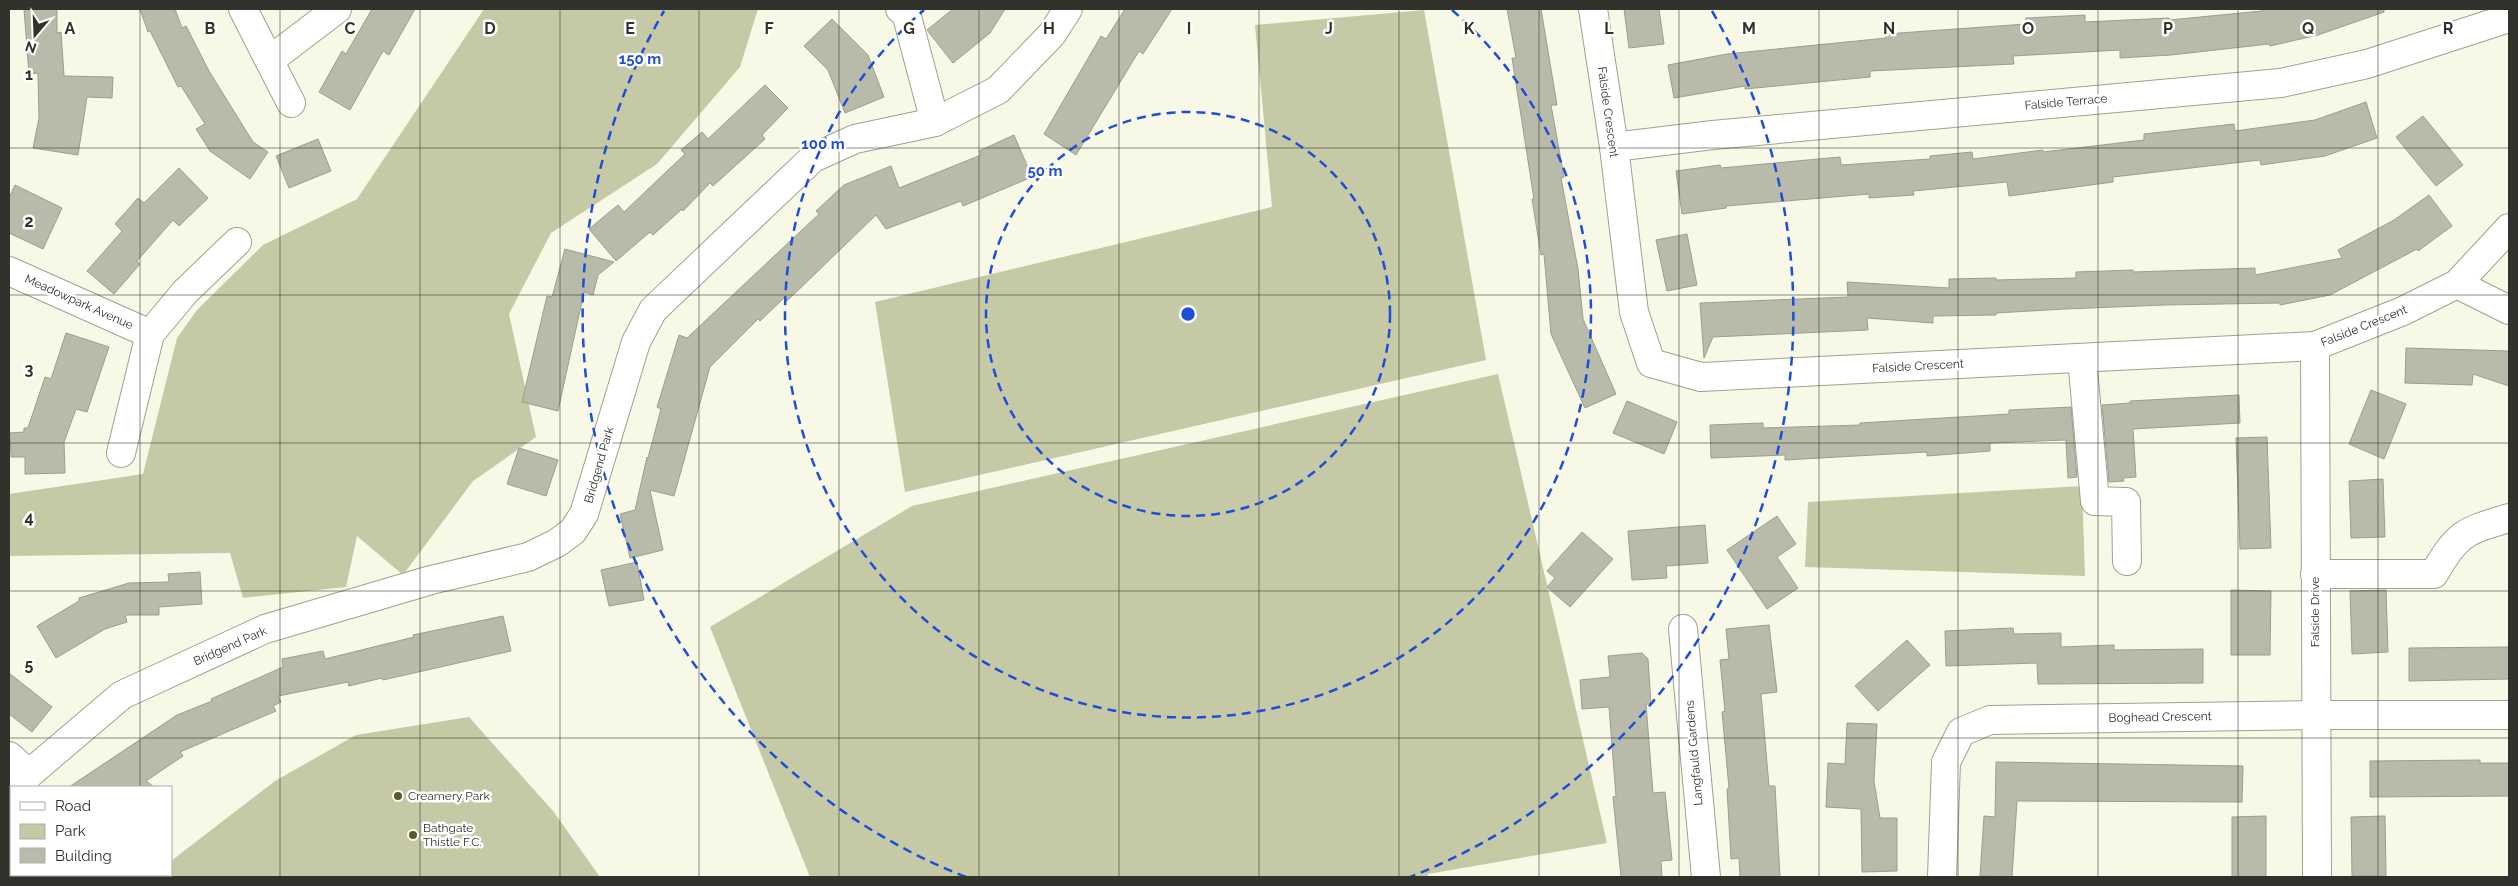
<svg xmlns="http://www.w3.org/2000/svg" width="2518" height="886" viewBox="0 0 2518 886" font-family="Raleway,sans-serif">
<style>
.green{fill:#c5c9a6}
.building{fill:#b9bbaa;stroke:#9c9e8d}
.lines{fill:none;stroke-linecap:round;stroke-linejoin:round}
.minor-casing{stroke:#9fa190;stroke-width:30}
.minor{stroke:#fff;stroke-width:28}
.grid{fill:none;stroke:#31322b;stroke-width:1;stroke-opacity:0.55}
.ring{fill:none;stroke:#1d4ed8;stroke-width:2.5;stroke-dasharray:9 6}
.poi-dot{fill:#575a28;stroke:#fff;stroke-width:2}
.labels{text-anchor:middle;stroke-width:5;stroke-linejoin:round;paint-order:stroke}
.street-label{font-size:12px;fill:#31322b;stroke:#fff}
.poi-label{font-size:12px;fill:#31322b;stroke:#fff;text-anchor:start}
.grid-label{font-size:16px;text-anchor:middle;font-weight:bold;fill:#31322b;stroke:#fff;stroke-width:5;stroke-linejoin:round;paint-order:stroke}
.centre{fill:#1d4ed8;stroke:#fff;stroke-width:2.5}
.ring-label{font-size:15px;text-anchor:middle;font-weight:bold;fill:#1d4ed8;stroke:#fff;stroke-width:5;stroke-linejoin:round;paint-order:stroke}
</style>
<rect width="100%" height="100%" fill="#f7f9e6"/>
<g class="green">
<polygon points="484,9 758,9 740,67 657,164 551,233 509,314 536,437 473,481 403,575 357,536 346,587 243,598 230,553 9,556 9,494 143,474 177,338 197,310 263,245 357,199"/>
<polygon points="1424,10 1486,360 905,492 875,302 1272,207 1255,25"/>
<polygon points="1498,374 1607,843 1428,874 1428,877 810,877 710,627 912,506"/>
<polygon points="2082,486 2085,576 1805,567 1808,502"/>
<polygon points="469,717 553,811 600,877 150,877 153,875 171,875 171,861 275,781 356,735"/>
</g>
<g class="building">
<polygon points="24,9 57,9 57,33 61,32 64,76 113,77 112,98 87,97 78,155 33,148 39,118 38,73 29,74"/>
<polygon points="140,9 175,9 182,28 186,26 209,71 253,142 268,152 250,179 210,151 196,129 205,124 181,86 178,87 150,31 148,32"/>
<polygon points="372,9 415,9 389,55 383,51 350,110 319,92 342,51 346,54"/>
<polygon points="953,9 1005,9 990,33 953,63 927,30"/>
<polygon points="1125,9 1172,9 1143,54 1139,51 1076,155 1044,134 1101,36 1106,39"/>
<polygon points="1507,9 1541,9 1557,105 1551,105 1564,177 1561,178 1578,269 1583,319 1616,394 1585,408 1551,334 1544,254 1541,255 1532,199 1534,199 1512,58 1516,58"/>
<polygon points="1624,9 1659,9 1664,44 1629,48"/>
<polygon points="2262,9 2384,9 2384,12 2318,35 2270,46 2269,44 2171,55 2120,58 2120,50 2013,56 2014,64 1870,71 1870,77 1745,89 1745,86 1674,98 1668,65 1727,54 1886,38 1885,34 2026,24 2026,18 2085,15 2085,22 2169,18 2169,20 2262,11"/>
<polygon points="832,19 868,55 884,97 845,113 828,70 804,46"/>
<polygon points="765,85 788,108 762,135 765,139 713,186 710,183 683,211 682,209 653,235 650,232 616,261 589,229 618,205 624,212 685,154 681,150 702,132 708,139"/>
<polygon points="2366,102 2377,138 2325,156 2261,165 2260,160 2113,177 2113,182 2009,196 2007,182 1913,191 1914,195 1869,198 1869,194 1726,206 1726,208 1682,214 1676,171 1720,165 1721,168 1840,157 1841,165 1930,159 1930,156 1972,152 1973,159 2043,150 2043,152 2144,140 2144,134 2234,124 2235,131 2315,120"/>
<polygon points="2423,116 2463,165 2436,186 2396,137"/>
<polygon points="1014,135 1032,177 963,206 961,201 886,229 876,215 787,301 784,298 760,321 758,319 710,367 674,496 650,490 663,550 630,558 620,514 635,510 647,457 648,458 661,409 657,407 679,335 687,338 819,214 816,211 844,185 891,166 899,188 981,155 979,151"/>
<polygon points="318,139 331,171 289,188 276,156"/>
<polygon points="179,168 208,198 179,226 173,220 137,261 140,264 114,294 87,271 122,231 115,224 138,198 144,203"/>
<polygon points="15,185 62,208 43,249 9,233 9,198"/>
<polygon points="2429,195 2452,226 2418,251 2417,249 2330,295 2280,305 2280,303 2164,305 2065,309 1996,313 1996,315 1933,316 1933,323 1867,318 1868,330 1713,337 1704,358 1700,303 1848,297 1847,282 1949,288 1949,279 1996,278 1996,280 2076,278 2076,272 2133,270 2133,272 2255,268 2255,275 2342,258 2338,250 2394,220"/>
<polygon points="1687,234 1697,285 1667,291 1656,240"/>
<polygon points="565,249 614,262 598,275 593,295 584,292 558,411 522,402 547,296 552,297"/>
<polygon points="66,333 109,347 87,412 76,409 64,442 65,473 25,474 25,457 11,457 10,433 24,432 24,428 28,428 45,377 51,379"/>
<polygon points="2406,348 2509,351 2509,386 2473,374 2472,385 2405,383"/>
<polygon points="2371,390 2406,404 2384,459 2349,444"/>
<polygon points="2239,395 2240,423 2133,429 2136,477 2123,478 2124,481 2109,482 2102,405 2130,403 2130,401"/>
<polygon points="1627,401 1677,422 1664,454 1613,433"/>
<polygon points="2071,407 2077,477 2068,478 2066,440 1990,443 1990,451 1927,456 1927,452 1785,460 1785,455 1711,458 1710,425 1763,423 1763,428 1860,425 1860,423 2009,414 2009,410"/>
<polygon points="2267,437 2271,548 2240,549 2236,438"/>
<polygon points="519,448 558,460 546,496 507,484"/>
<polygon points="2383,479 2385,537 2351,538 2349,481"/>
<polygon points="1777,516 1796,544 1777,557 1798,588 1767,609 1727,550"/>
<polygon points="1705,525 1708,563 1666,566 1667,578 1632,580 1628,531"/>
<polygon points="1582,532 1613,559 1570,607 1547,587 1555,578 1547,571"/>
<polygon points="637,562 644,600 609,606 601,570"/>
<polygon points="200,572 202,604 159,607 159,615 125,615 127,622 105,629 56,658 37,626 79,601 79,598 129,583 169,582 168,574"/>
<polygon points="2231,590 2271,591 2270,655 2231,655"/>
<polygon points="2386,590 2388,652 2352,654 2350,591"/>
<polygon points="503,616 511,651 383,680 382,678 349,686 348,682 278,696 281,702 273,706 276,711 180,752 183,756 146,781 154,787 69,787 177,715 212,701 211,699 283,667 282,659 323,651 325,659 414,637 413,635"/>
<polygon points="1769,625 1777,692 1761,694 1769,786 1775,786 1780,877 1740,877 1739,858 1731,859 1727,789 1729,788 1722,712 1725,711 1720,660 1729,659 1726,629"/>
<polygon points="2013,628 2014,634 2061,633 2061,647 2114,645 2114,650 2203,649 2203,683 2038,684 2037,663 1946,666 1945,631"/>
<polygon points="1907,640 1930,665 1878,711 1855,686"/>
<polygon points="2509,647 2509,679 2409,681 2409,648"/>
<polygon points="1642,653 1648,659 1651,704 1646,704 1653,793 1665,792 1672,860 1661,861 1662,877 1621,877 1613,797 1616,796 1609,707 1582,709 1580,680 1610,677 1608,656"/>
<polygon points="9,673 52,707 32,732 9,714"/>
<polygon points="1847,723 1877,724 1874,781 1880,818 1897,818 1897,871 1862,872 1861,809 1826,807 1828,763 1845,764"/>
<polygon points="2480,760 2480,763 2509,763 2509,796 2370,797 2370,761"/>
<polygon points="1996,762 2243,766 2242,802 2017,801 2012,877 1980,876 1984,816 1995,817"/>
<polygon points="2266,816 2266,877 2232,877 2232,817"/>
<polygon points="2385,816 2386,876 2352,876 2351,817"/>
</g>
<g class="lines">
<defs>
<g id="minor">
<polyline points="243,9 291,103"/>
<polyline points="900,9 906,13 935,122"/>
<polyline points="1593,9 1614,147 1634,312 1651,363 1701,377 2315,346 2403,311 2457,284 2509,228"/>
<polyline points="270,60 337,9"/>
<polyline points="1614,147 1713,135 2281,83 2367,64 2509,18"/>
<polyline points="9,271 150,334"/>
<polyline points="2457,284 2509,310"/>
<polyline points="2315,346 2317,877"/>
<polyline points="2082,358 2095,501 2126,502 2127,561"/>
<polyline points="121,453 150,334 185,292 237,242"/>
<path d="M2315,574H2434C2457,533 2465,531 2509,518"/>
<polyline points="1683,629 1706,877"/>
<polyline points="9,756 29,774"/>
<polyline points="20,787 29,774 122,695 265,629 431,580 528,557 557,543 573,531 584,514 636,342 653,310 813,158 855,139 935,122 998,90 1052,34 1068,9"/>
<polyline points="1942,877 1946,762 1961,732 1990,720 2315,715 2509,715"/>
</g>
</defs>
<use href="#minor" class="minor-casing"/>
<use href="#minor" class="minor"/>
</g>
<path class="grid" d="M140,9V787M280,9V877M420,9V877M560,9V877M699,9V877M839,9V877M979,9V877M1119,9V877M1259,9V877M1399,9V877M1539,9V877M1679,9V877M1819,9V877M1958,9V877M2098,9V877M2238,9V877M2378,9V877M9,148H2509M9,295H2509M9,443H2509M9,591H2509M9,738H2509M140,875V877"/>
<g class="ring">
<circle cx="1188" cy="314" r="202"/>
<path d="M1452 10A403 403 0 1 1 924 10"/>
<path d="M966 877A605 605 0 0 1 664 11M1712 11A605 605 0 0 1 1410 877"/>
</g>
<g class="poi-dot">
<circle cx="398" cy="796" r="5"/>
<circle cx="413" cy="835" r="5"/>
</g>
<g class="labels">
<g class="street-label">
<text transform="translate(2066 102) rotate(-5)" y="4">Falside Terrace</text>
<text transform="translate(1608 112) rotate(82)" y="4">Falside Crescent</text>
<text transform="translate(79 302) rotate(24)" y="4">Meadowpark Avenue</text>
<text transform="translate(2364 326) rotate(-22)" y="4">Falside Crescent</text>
<text transform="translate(1918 366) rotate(-3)" y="4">Falside Crescent</text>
<text transform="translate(599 465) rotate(-74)" y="4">Bridgend Park</text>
<text transform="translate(2315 612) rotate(-90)" y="4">Falside Drive</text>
<text transform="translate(230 646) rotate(-24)" y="4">Bridgend Park</text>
<text transform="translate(2160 717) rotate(-1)" y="4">Boghead Crescent</text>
<text transform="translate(1694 753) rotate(-95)" y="4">Langfauld Gardens</text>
</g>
<g class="poi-label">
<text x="408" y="800">Creamery Park</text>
<text x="423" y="832">Bathgate<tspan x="423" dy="14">Thistle F.C.</tspan></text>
</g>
</g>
<g class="grid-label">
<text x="70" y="34">A</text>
<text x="210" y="34">B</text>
<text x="350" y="34">C</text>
<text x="490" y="34">D</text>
<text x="630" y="34">E</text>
<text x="769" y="34">F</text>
<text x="909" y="34">G</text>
<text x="1049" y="34">H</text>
<text x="1189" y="34">I</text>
<text x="1329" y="34">J</text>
<text x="1469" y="34">K</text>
<text x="1609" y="34">L</text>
<text x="1749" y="34">M</text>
<text x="1889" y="34">N</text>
<text x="2028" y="34">O</text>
<text x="2168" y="34">P</text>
<text x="2308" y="34">Q</text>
<text x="2448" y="34">R</text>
<text x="29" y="80">1</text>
<text x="29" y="227">2</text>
<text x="29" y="375">3</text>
<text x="29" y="523">4</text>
<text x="29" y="670">5</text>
</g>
<circle cx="1188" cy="314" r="8" class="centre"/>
<g class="ring-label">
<text x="640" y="64">150 m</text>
<text x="823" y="149">100 m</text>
<text x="1045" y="176">50 m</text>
</g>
<rect width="2518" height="886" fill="none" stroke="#31322b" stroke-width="20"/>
<rect x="10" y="786" width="162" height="90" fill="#ffffff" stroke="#adadaa"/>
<rect x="20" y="802" width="25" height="8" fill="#ffffff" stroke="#adadaa"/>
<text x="55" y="811" font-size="15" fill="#31322b">Road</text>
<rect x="20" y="824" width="25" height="15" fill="#c5c9a6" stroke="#adadaa"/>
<text x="55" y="836" font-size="15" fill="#31322b">Park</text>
<rect x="20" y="848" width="25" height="15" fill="#b9bbaa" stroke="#adadaa"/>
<text x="55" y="861" font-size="15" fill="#31322b">Building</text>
<g transform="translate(35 35) rotate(199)" stroke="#ffffff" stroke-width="4" paint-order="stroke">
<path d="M0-4L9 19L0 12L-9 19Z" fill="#31322b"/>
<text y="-8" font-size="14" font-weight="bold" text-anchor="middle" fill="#31322b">N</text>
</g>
</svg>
